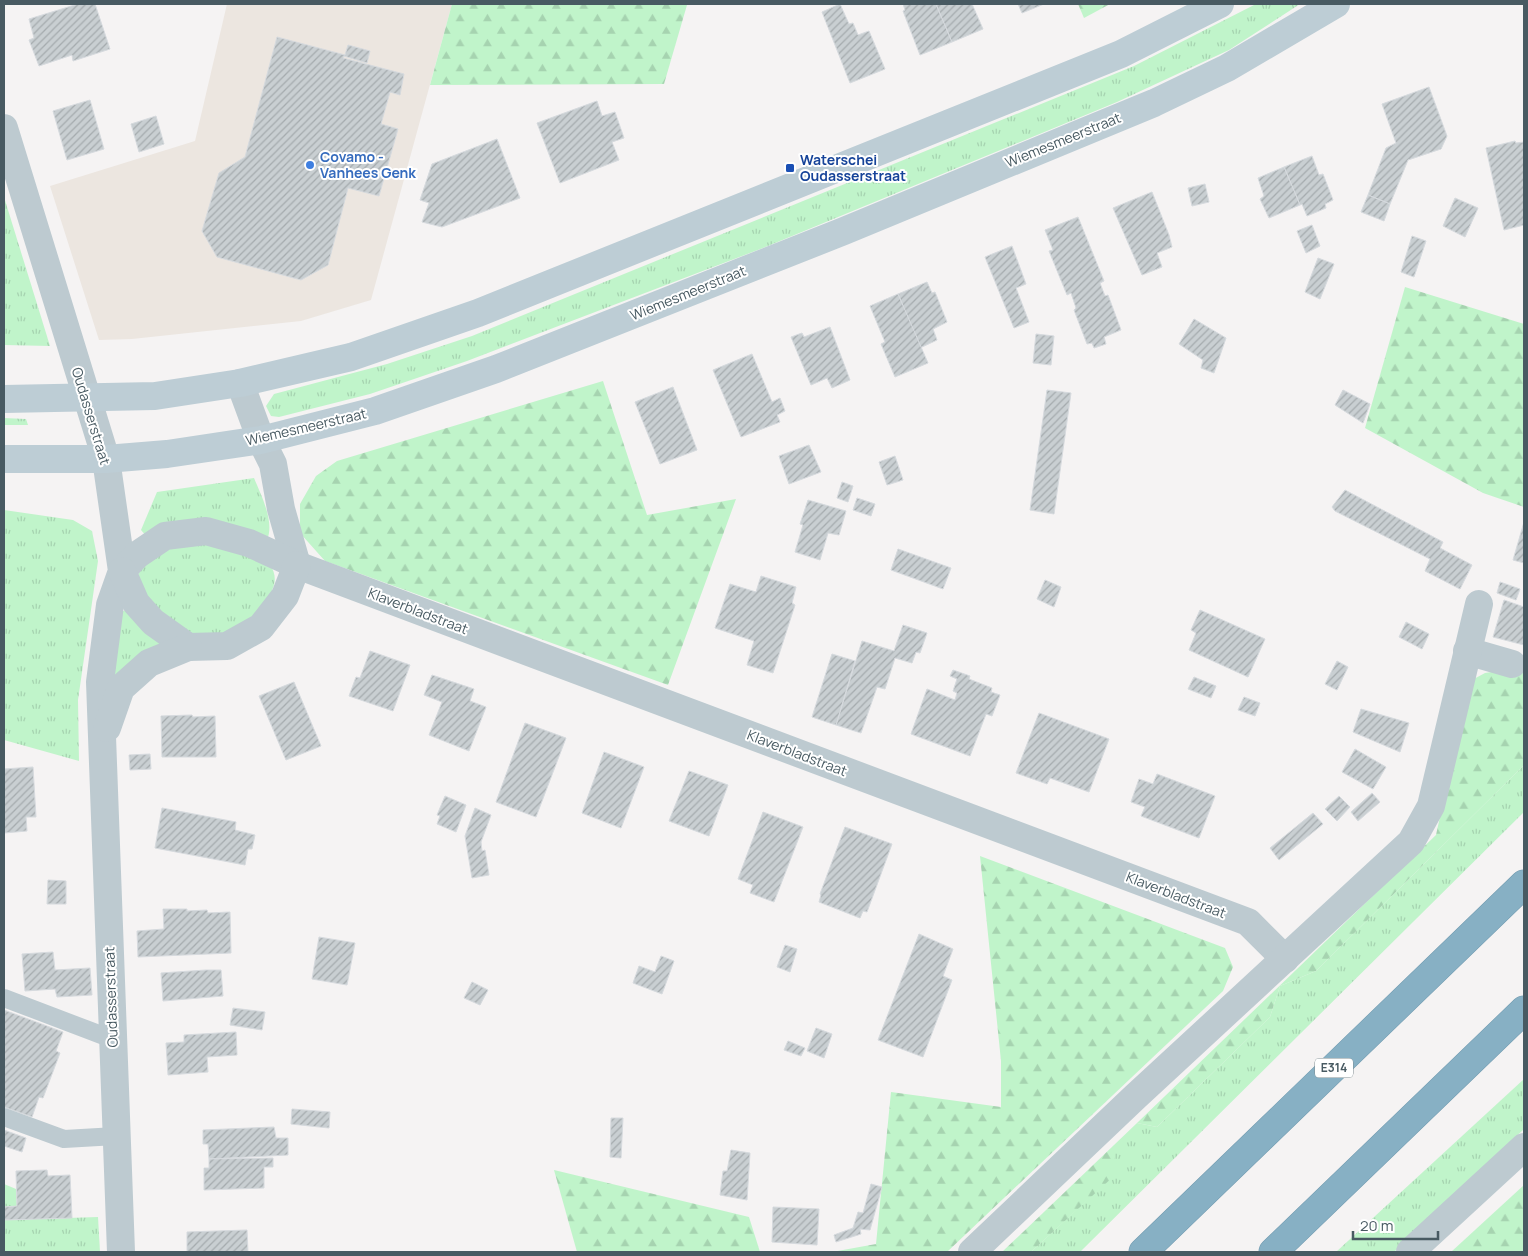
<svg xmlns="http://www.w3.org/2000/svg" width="1528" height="1256" viewBox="0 0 1528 1256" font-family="Manrope,sans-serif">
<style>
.commercial{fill:#ece6e0}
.grass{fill:url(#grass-tufts)}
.forest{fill:url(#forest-firs)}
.building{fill:url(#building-hatch);stroke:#d6dade}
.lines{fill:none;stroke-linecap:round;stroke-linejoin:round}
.motorway-casing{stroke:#729bb0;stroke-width:29}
.service{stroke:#bdcad0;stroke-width:18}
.minor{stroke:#bdcad0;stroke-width:28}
.secondary{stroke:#bdcdd5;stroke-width:28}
.motorway{stroke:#87b0c4;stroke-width:28}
.shop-dot{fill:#3f7fe0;stroke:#fff;stroke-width:2}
.transit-dot{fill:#1a4fb4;stroke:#fff;stroke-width:2}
.labels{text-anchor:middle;stroke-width:4;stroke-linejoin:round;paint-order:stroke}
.shield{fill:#fff;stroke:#7f8c91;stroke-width:1}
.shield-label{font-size:12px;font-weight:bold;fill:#485a62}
.street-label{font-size:14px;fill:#485a62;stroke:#fff}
.shop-label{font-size:14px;font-weight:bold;fill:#366cbe;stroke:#fff;text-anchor:start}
.transit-label{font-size:14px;font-weight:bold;fill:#164399;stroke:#fff;text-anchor:start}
</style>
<defs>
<pattern id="grass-tufts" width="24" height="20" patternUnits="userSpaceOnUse" patternTransform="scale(1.25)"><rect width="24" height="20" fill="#c0f4ca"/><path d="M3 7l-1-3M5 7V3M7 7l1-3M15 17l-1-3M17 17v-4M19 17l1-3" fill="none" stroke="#a6d3b0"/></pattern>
<pattern id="forest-firs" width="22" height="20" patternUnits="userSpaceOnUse" patternTransform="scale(1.25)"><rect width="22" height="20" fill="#c0f4ca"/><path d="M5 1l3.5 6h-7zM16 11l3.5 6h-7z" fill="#a6d3b0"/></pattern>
<pattern id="building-hatch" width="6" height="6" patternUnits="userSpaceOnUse" patternTransform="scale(1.25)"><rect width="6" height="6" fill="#c9cfd2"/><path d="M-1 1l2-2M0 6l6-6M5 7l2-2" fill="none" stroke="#a5abae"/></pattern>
</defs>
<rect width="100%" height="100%" fill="#f5f3f3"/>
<polygon class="commercial" points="227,4 452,4 371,300 301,321 132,339 99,340 50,186 195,141"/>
<g class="grass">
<polygon points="1256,4 1300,4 1229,50 1117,102 763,248 467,361 370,394 279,417 271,416 266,406 274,394 387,364 472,336 1134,66"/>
<polygon points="4,197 50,346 4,345"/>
<polygon points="4,418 26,419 28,425 4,425"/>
<path d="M254,478C261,495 275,522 267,540L147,537L141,530L157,492Z"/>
<polygon points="4,510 73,520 92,531 98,561 78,700 79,761 4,740"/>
<path d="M189,543L210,544L270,564C278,578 275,585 268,599C247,641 192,648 157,619C150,613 142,587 137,578C147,551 165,551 189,543Z"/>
<polygon points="126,610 160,642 161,647 117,680 111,676 121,612"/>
<polygon points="1524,765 1524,812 1080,1252 1031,1252 1113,1176 1114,1145 1137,1123 1157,1127 1270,1017 1280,986 1316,971"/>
<polygon points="1524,1079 1524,1129 1394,1252 1336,1252"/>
<polygon points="4,1184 16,1189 17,1206 4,1207"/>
<polygon points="98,1217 100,1252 4,1252 4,1220"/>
</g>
<g class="forest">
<polygon points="452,4 683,4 687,5 664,84 430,85"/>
<polygon points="1078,4 1110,4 1084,18"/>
<polygon points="1405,287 1524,324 1524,507 1483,493 1365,428"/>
<polygon points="603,381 647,515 736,499 668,685 325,561 300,533 300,504 316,476 337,461"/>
<polygon points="1524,659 1524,765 1316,971 1280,986 1270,1017 1157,1127 1137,1123 1436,835 1470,681 1485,673 1504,670"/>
<polygon points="980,856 1225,948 1233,967 1223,991 947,1252 832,1252 876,1244 891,1092 1001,1107 1001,1061"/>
<polygon points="1114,1145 1114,1176 1031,1252 1002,1252"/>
<polygon points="554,1170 749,1217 760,1252 577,1252"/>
<polygon points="1524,1185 1524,1252 1451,1252"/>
</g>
<g class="building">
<polygon points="78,4 95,4 110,49 73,61 72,55 39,66 29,40 34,38 29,19"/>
<polygon points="840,4 849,24 853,23 858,35 869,31 885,69 850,83 822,12"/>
<polygon points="903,4 936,4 952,42 920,55 903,11 905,10"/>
<polygon points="936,4 972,4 983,29 952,42"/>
<polygon points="1018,4 1044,4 1022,13"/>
<polygon points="277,37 345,55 348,45 370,51 367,63 344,56 343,58 404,74 400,95 390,92 381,124 398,129 379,196 348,188 328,265 301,280 217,257 202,231 219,173 245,157"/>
<polygon points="1429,87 1447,136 1441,149 1408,160 1390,204 1368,195 1386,148 1396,143 1382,104"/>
<polygon points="90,100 104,149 67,160 53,111"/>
<polygon points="597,101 602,116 615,112 624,138 612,142 619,160 560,183 537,123"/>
<polygon points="156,116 164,144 139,152 131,124"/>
<polygon points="497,139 520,198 442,227 422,222 429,203 420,200 432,164"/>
<polygon points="1515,141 1516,143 1524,142 1524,225 1504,230 1486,148"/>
<polygon points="1312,156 1319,175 1323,174 1333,200 1325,204 1326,208 1307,216 1302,204 1300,205 1284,167"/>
<polygon points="1284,167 1300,205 1269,218 1260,199 1264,196 1258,178"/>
<polygon points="1205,184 1209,202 1192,206 1188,188"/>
<polygon points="1152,192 1169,235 1172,247 1157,253 1162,267 1142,275 1113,208"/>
<polygon points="1368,195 1390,204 1384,221 1361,212"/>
<polygon points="1455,198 1478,208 1465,237 1443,226"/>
<polygon points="1078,217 1104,281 1100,283 1105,296 1108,295 1121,330 1104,337 1106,344 1094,348 1092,343 1087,344 1074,310 1076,308 1071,293 1067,295 1049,251 1053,250 1045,230"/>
<polygon points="1312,225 1320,246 1306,253 1297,231"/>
<polygon points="1412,236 1426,241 1414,277 1401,272"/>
<polygon points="1012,246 1026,284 1016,288 1029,322 1014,328 985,257"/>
<polygon points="1318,258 1334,264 1320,299 1305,292"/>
<polygon points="927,282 932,293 935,292 947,322 933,329 937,340 920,348 898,294"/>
<polygon points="898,294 928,363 895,377 881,344 885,342 870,306"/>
<polygon points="1194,319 1226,338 1214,373 1201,368 1203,360 1179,344"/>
<polygon points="830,327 850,380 832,388 827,378 811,385 791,337 802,333 804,337"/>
<polygon points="1036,334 1054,336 1051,365 1033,363"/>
<polygon points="752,354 772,402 780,398 785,411 777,415 780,422 741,437 713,370"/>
<polygon points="673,387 697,450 660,464 635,402"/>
<polygon points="1047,390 1071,393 1054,514 1030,510"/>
<polygon points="1343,390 1370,404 1363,423 1335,405"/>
<polygon points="809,445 821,472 789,484 779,456"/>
<polygon points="895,456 903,480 887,485 879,462"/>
<polygon points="842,482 853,486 848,502 837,498"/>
<polygon points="1345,490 1443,542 1440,548 1472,565 1460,589 1425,571 1430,559 1335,511 1332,507"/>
<polygon points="857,498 875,504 871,516 853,510"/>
<polygon points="808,500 846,511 839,535 828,533 820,560 795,552 803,525 800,524"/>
<polygon points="1524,522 1524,563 1513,560"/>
<polygon points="898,549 951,568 943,589 891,570"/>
<polygon points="761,576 796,587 792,603 795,605 773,673 747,665 754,641 715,628 730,584 756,592"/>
<polygon points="1045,580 1061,587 1054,607 1037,599"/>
<polygon points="1500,582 1520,589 1516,600 1497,593"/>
<polygon points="1504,600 1524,607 1524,645 1493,637"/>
<polygon points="1200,610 1265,639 1248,677 1189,650 1196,633 1191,630"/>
<polygon points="1406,622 1429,634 1422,649 1399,637"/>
<polygon points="903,625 927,633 920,653 916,652 912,663 895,658 885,689 877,687 861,733 836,725 862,641 894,651"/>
<polygon points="370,651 410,665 393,711 349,696 356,677 360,678"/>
<polygon points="832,654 855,661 836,725 812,717"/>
<polygon points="1337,661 1348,667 1337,690 1325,684"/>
<polygon points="953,670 970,676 969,679 992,688 991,692 1000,695 992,716 986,714 970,756 911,734 927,689 955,700 957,693 953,691 957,679 950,676"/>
<polygon points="432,675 474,689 470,701 486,707 469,751 429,735 442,702 424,695"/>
<polygon points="1194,677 1216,686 1211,698 1188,689"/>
<polygon points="294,682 321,746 286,760 259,696"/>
<polygon points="1244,697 1260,703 1255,716 1238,710"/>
<polygon points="1361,709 1409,723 1400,752 1353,732"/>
<polygon points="1039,713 1109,739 1089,792 1050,778 1047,784 1016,773"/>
<polygon points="192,715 193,717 215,716 216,757 162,757 161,716"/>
<polygon points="525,723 566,738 536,817 496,802"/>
<polygon points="1355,749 1386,767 1373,789 1342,772"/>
<polygon points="604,752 644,767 621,828 582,813"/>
<polygon points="150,754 151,769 130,770 129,755"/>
<polygon points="33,767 36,817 26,817 27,831 4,833 4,769"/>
<polygon points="689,771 728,785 709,836 669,821"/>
<polygon points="1157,774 1215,796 1199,838 1141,816 1145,807 1131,802 1139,779 1153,784"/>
<polygon points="1372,793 1380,802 1358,821 1351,812"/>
<polygon points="445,796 466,805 456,832 437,824 440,816 437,815"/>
<polygon points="1339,796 1350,807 1337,821 1325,809"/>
<polygon points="162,808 236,822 235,830 255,835 252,849 248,849 245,865 155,848"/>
<polygon points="475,808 491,815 481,842 482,851 485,850 489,875 472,878 465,836"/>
<polygon points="763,812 803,827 774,902 750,893 753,885 738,879"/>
<polygon points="1313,813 1323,824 1279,860 1270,848"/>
<polygon points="845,827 892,844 867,912 863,911 860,918 819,902 821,895 820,894"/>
<polygon points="48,880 66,881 66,904 47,904"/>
<polygon points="163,909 187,909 187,911 207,910 208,913 230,912 231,953 138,957 137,931 164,929"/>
<polygon points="919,934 953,949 943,976 952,980 923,1057 878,1040"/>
<polygon points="319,937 355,943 347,985 312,979"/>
<polygon points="785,945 797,949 790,972 777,967"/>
<polygon points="53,952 55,970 90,968 92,995 57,997 55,989 25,991 22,954"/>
<polygon points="661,956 674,961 662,994 633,983 639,966 655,972"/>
<polygon points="206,970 221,970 223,996 163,1001 161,973"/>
<polygon points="472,982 488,990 480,1005 464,998"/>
<polygon points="233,1008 265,1012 262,1030 230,1025"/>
<polygon points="4,1010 63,1032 56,1051 60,1053 43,1098 39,1097 32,1117 4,1107"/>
<polygon points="816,1028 832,1034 824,1058 807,1051"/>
<polygon points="236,1032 237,1055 207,1057 208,1072 168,1075 166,1043 184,1042 184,1035"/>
<polygon points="788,1041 805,1048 801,1056 784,1050"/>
<polygon points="292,1109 330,1112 329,1128 291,1124"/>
<polygon points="611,1118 623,1118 621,1158 610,1157"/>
<polygon points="274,1127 276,1138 288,1138 288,1155 209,1159 208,1144 203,1144 203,1130"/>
<polygon points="4,1130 26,1138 22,1152 4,1146"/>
<polygon points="731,1150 750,1153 747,1200 720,1195 723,1171 727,1171"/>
<polygon points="273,1158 273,1167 264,1167 264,1188 204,1190 204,1168 209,1168 209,1159"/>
<polygon points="47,1170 48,1176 70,1175 72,1218 4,1220 4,1207 17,1206 16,1171"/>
<polygon points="871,1184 882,1187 870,1230 860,1229 861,1234 836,1242 834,1235 853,1228 858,1212 863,1213"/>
<polygon points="773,1207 819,1209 817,1245 772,1242"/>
<polygon points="247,1230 248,1252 187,1252 187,1232"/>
</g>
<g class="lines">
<defs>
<g id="motorway">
<polyline points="1143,1252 1524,884"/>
<polyline points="1273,1252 1524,1010"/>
</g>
</defs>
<use href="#motorway" class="motorway-casing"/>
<g class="service">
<polyline points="4,998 112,1039"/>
<polyline points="4,1117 64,1139 116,1136"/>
</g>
<g class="minor">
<polyline points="4,128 106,459 122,571 110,605 100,682 121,1252"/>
<polyline points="240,383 261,440 273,464 281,509 297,565"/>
<polyline points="122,571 137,555 165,536 206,531 249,543 297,565 1248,922 1285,959"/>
<polyline points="122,571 136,603 153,622 188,647 227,646 261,627 285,596 297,565"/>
<polyline points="1467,651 1512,664"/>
<polyline points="107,728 121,688 149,663 188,647"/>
<polyline points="972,1252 1135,1097 1411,842 1431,806 1479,604"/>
<polyline points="1410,1252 1524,1147"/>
</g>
<g class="secondary">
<polyline points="4,399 155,396 240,383 351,357 478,313 1121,54 1220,4"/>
<polyline points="4,459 106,459 167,454 261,440 375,411 496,369 844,231 1154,103 1227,68 1336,4"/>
</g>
<use href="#motorway" class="motorway"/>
</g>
<circle class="shop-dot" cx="310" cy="165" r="5"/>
<rect class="transit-dot" x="785" y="163" width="10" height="10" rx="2.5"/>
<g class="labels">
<rect class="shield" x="1315" y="1058.5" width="38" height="19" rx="4"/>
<g class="shield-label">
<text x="1334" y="1072">E314</text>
</g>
<g class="street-label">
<text transform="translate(1063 140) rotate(-22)" y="5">Wiemesmeerstraat</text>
<text transform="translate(688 293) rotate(-22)" y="5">Wiemesmeerstraat</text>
<text transform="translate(91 416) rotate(73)" y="5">Oudasserstraat</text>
<text transform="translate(306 427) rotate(-13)" y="5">Wiemesmeerstraat</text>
<text transform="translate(418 611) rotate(21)" y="5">Klaverbladstraat</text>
<text transform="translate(797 753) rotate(21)" y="5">Klaverbladstraat</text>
<text transform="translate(1176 895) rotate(21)" y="5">Klaverbladstraat</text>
<text transform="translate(111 997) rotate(-92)" y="5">Oudasserstraat</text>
</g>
<g class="shop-label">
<text x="320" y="162">Covamo -<tspan x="320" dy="16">Vanhees Genk</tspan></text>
</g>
<g class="transit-label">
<text x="800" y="165">Waterschei<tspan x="800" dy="16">Oudasserstraat</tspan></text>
</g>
</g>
<rect width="1528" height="1256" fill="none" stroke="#485a62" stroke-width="10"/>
<path d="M1353 1231v8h85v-8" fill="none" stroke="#485a62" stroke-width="2.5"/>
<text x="1360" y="1231" font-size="15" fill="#485a62" stroke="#ffffff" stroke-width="4" paint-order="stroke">20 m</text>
</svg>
